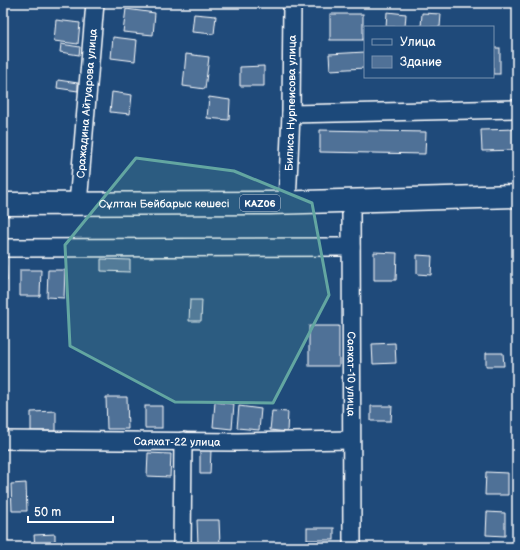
<svg xmlns="http://www.w3.org/2000/svg" width="520" height="550" viewBox="0 0 520 550" font-family="'Balsamiq Sans',sans-serif">
<style>
.building{fill:#507197;stroke:#fff}
.lines{fill:none;stroke-linecap:round;stroke-linejoin:round}
.minor-casing{stroke:#fff;stroke-width:20}
.major-casing{stroke:#fff;stroke-width:25}
.minor{stroke:#1f4a7a;stroke-width:17}
.major{stroke:#1f4a7a;stroke-width:22}
.marked{fill:#63a6a1;fill-opacity:0.2;stroke:#63a6a1;stroke-width:3;stroke-linejoin:round}
.labels{text-anchor:middle;stroke-width:3;stroke-linejoin:round;paint-order:stroke}
.shield{fill:#1f4a7a;stroke:#bcc9d7;stroke-width:1}
.shield-label{font-size:10px;font-weight:bold;fill:#fff}
.street-label{font-size:11px;fill:#fff;stroke:#1f4a7a}
</style>
<rect width="100%" height="100%" fill="#1f4a7a"/>
<filter id="ink" filterUnits="userSpaceOnUse"><feTurbulence type="fractalNoise" baseFrequency=".025" numOctaves="2"/><feDisplacementMap in="SourceGraphic" scale="8" xChannelSelector="R" yChannelSelector="G"/><feConvolveMatrix kernelMatrix="1 2 1 2 8 2 1 2 1" color-interpolation-filters="sRGB"/></filter>
<g filter="url(#ink)">
<g class="building">
<polygon points="126,9 155,13 153,35 123,32"/>
<polygon points="387,12 406,14 405,27 386,27"/>
<polygon points="422,13 441,14 440,27 421,27"/>
<polygon points="194,14 216,16 214,34 192,32"/>
<rect x="330" y="14" width="33" height="26"/>
<polygon points="56,20 80,23 78,44 54,41"/>
<polygon points="113,37 137,40 135,61 111,58"/>
<polygon points="61,44 80,47 79,55 60,52"/>
<rect x="493" y="48" width="7" height="26"/>
<polygon points="365,52 365,68 330,70 329,54"/>
<polygon points="186,54 209,57 205,89 183,86"/>
<polygon points="264,66 264,86 240,86 240,67"/>
<polygon points="58,80 78,83 78,91 57,88"/>
<polygon points="112,92 132,95 130,114 110,112"/>
<polygon points="209,97 230,100 229,120 207,118"/>
<polygon points="517,129 517,150 482,151 481,130"/>
<polygon points="320,130 426,132 425,154 320,152"/>
<polygon points="374,252 397,253 396,280 374,280"/>
<polygon points="417,255 432,256 431,275 417,274"/>
<polygon points="101,259 130,260 130,272 101,271"/>
<polygon points="3,265 6,265 7,281 3,281"/>
<polygon points="20,270 41,270 40,296 20,296"/>
<polygon points="48,270 65,270 64,298 47,297"/>
<polygon points="190,300 202,300 201,321 189,321"/>
<rect x="309" y="326" width="30" height="40"/>
<polygon points="395,343 396,363 373,364 372,344"/>
<polygon points="486,353 503,353 504,366 486,366"/>
<polygon points="106,397 127,397 128,429 107,429"/>
<polygon points="215,402 234,404 232,429 213,427"/>
<rect x="145" y="406" width="17" height="22"/>
<polygon points="239,406 261,409 259,430 237,428"/>
<polygon points="371,406 392,406 391,421 371,421"/>
<polygon points="56,411 56,431 31,431 31,412"/>
<polygon points="272,411 288,412 287,432 270,430"/>
<polygon points="200,450 211,450 210,474 200,474"/>
<polygon points="148,453 171,454 170,477 147,476"/>
<polygon points="486,472 508,473 508,495 485,495"/>
<polygon points="26,483 27,511 12,511 11,484"/>
<polygon points="487,512 505,513 505,536 486,535"/>
<polygon points="197,520 219,520 220,544 198,544"/>
<rect x="307" y="528" width="27" height="12"/>
<polygon points="55,534 55,547 35,547 34,535"/>
</g>
<g class="lines">
<defs>
<g id="minor">
<polyline points="291,114 517,109"/>
<path id="s1" d="M351,201L352,547"/>
<path id="s2" d="M287,203L291,114L292,3"/>
<path id="s3" d="M78,204L95,3"/>
<polyline points="3,248 351,247"/>
<path id="s4" d="M3,440L238,442L351,440"/>
<polyline points="182,547 183,441"/>
</g>
<g id="major">
<path id="s5" d="M3,204L270,203L517,196"/>
</g>
</defs>
<use href="#minor" class="minor-casing"/>
<use href="#major" class="major-casing"/>
<use href="#minor" class="minor"/>
<use href="#major" class="major"/>
</g>
</g>
<path class="marked" d="M136,158L234,171L312,203L329,295L273,403L175,402L70,346L65,245Z"/>
<g class="labels">
<rect class="shield" x="240" y="195" width="40" height="16" rx="3"/>
<g class="shield-label">
<text x="260" y="207">KAZ06</text>
</g>
<g class="street-label">
<text dy="4" stroke="none"><textPath href="#s3" startOffset="101">Сражадина Айтуарова улица</textPath></text>
<text dy="4" stroke="none"><textPath href="#s2" startOffset="100">Билиса Нурпеисова улица</textPath></text>
<text dy="4" stroke="none"><textPath href="#s5" startOffset="161">Сұлтан Бейбарыс көшесі</textPath></text>
<text dy="4" stroke="none"><textPath href="#s1" startOffset="173">Саяхат-10 улица</textPath></text>
<text dy="4" stroke="none"><textPath href="#s4" startOffset="174">Саяхат-22 улица</textPath></text>
</g>
</g>
<rect width="520" height="550" fill="none" stroke="#1f4a7a" stroke-width="16"/>
<rect x="8" y="8" width="504" height="534" fill="none" stroke="#fff" stroke-width="1.5" filter="url(#ink)"/>
<rect x="364" y="26" width="130" height="52" fill="#1f4a7a" stroke="#7992af"/>
<rect x="372" y="39" width="20" height="6" fill="#1f4a7a" stroke="#7992af"/>
<text x="400" y="46" font-size="12" fill="#ffffff">Улица</text>
<rect x="372" y="56" width="20" height="12" fill="#507197" stroke="#7992af"/>
<text x="400" y="66" font-size="12" fill="#ffffff">Здание</text>
<path d="M28 516v6h85v-6" fill="none" stroke="#ffffff" stroke-width="2"/>
<text x="34" y="516" font-size="12" fill="#ffffff" stroke="#1f4a7a" stroke-width="3" paint-order="stroke">50 m</text>
</svg>
